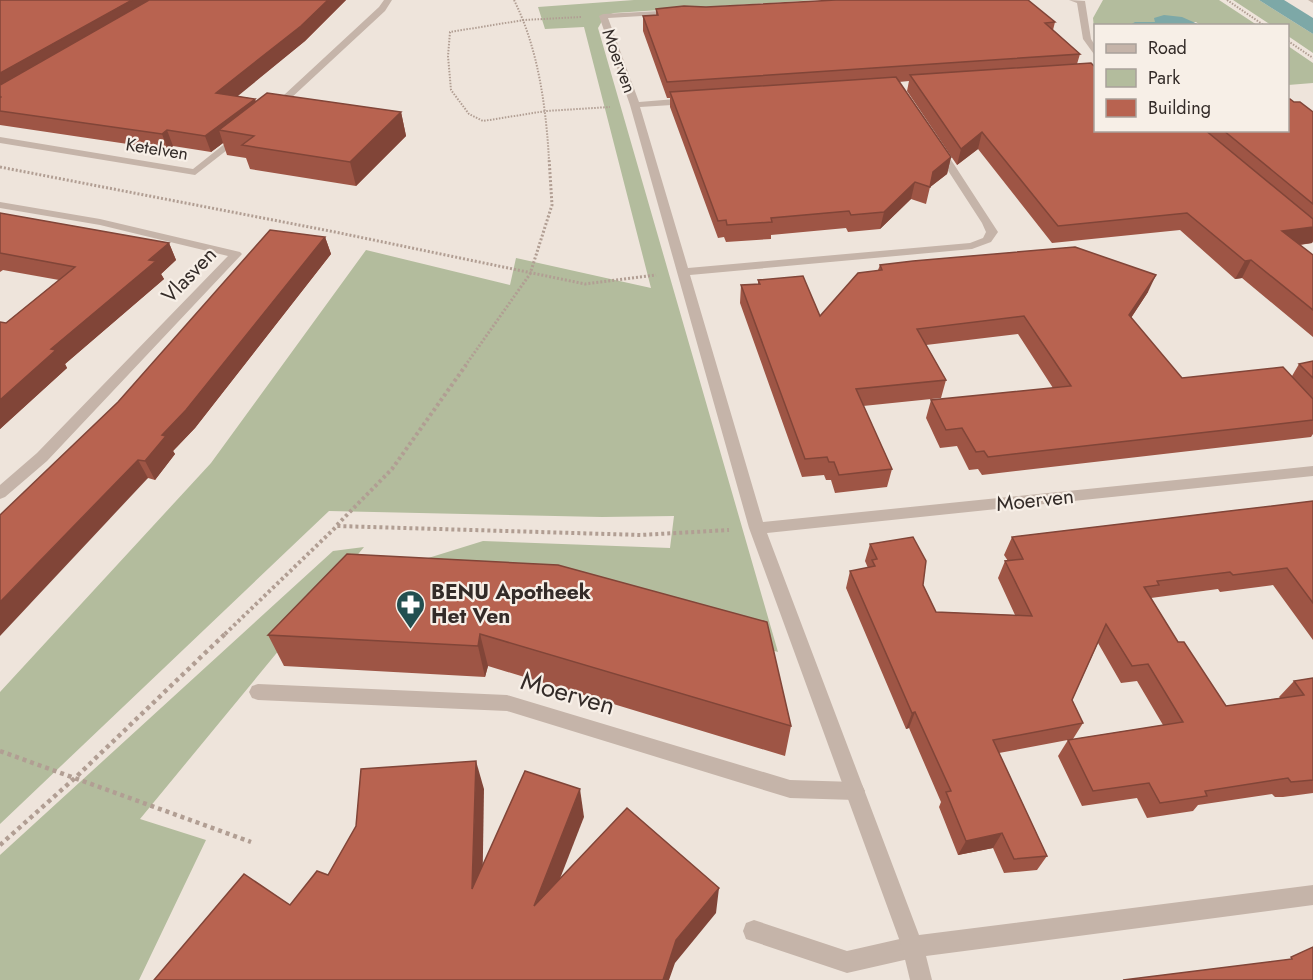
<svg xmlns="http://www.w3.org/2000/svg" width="1313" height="980" viewBox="0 0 1313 980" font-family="Jost,sans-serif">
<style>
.green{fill:#b3bc9d}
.water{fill:#7da8a7}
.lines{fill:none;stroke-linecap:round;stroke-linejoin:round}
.path-far3{stroke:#b19e93;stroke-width:2;stroke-dasharray:1.5 1.5;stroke-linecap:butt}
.path-far2{stroke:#b19e93;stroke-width:3;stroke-dasharray:2 2;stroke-linecap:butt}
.path-far1{stroke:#b19e93;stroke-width:4;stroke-dasharray:3 3;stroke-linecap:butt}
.path{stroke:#b19e93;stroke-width:4.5;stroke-dasharray:4 4;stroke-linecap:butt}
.lane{fill:#c5b4a9;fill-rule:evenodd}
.street{fill:#c5b4a9;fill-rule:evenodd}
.wall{fill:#9e5545}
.shaded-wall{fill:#814538}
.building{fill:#b86350;stroke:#814538;stroke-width:1.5}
.labels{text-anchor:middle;stroke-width:4.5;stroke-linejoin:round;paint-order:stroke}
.far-street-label{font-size:18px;fill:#332b28;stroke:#f7efe7}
.street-label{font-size:21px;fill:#332b28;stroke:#f7efe7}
.poi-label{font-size:21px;font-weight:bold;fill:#332b28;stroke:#f7efe7;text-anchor:start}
.near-street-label{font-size:26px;fill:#332b28;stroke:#f7efe7}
</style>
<rect width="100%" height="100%" fill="#eee4db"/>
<g class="green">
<polygon points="634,0 815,0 614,13 605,16 598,28 778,652 566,591 367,577 483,541 670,548 674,516 602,517 329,511 0,824 0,692 211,463 366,250 510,285 516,258 651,288 584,27 545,29 538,7"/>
<polygon points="1103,0 1219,0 1257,25 1200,25 1196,22 1096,26 1095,40 1093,18"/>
<polygon points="1233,0 1259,0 1313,34 1313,53 1288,36 1288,26 1271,25"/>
<polygon points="1288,46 1313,63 1313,83 1288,85"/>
<polygon points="364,547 140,819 206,840 139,980 0,980 0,855 333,551"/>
</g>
<g class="water">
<polygon points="1259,0 1284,0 1313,18 1313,34"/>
<polygon points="1164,15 1182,17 1200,25 1130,25 1135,22 1155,22 1154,18"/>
</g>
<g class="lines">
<g class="path-far3">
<path d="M514,0C538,48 546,106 549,160"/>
<polyline points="1227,0 1265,26"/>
<polyline points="581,17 524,20 450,32 448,56 451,90 469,114 483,121 546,111 610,107"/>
<polyline points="1288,41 1313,58"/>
</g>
<g class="path-far2">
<polyline points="0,167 335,232 585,284 656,275"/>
<polyline points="465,366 530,274 552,205 549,158"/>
</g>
<g class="path-far1">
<polyline points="337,525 392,469 466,365"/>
<polyline points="225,634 337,526 641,535 729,530"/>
</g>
<g class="path">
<polyline points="0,751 251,842"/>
<polyline points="0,845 76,777 227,632"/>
</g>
<g class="lane">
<polygon points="258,684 507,695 790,780 855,782 862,785 865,791 862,797 855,800 790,798 507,711 258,700 252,698 249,692 252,686"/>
<polygon points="754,920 847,951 913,936 921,939 924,947 921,955 913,958 847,973 746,939 743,931 746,923"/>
</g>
<g class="street">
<polygon points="384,0 392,0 385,11 276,112 270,112 270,108 379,7"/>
<polygon points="1069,0 1085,1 1091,39 1096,47 1096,57 1083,39 1077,3"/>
<polygon points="1308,0 1313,0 1313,3"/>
<polygon points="679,10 680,12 676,14 608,18 639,102 688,98 693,101 688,104 640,107 688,268 970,243 983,238 986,232 982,223 934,149 939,146 944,149 998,232 991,242 972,249 690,275 763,522 1313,466 1313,476 767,533 919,935 1313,885 1313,905 926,956 932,980 910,980 902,947 749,528 630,105 599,16 603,14"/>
<polygon points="237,134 245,136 195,175 0,143 0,137 193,169"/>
<polygon points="0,202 100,219 240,252 242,254 47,461 5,497 0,499 0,485 37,453 228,256 100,225 0,208"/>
</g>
</g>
<g class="wall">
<polygon points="0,0 346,0 305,41 237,96 255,99 256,102 401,112 406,136 356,186 250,169 246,158 227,155 223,143 211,152 173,146 168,150 0,125"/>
<polygon points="656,9 1055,22 1053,30 1080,54 1077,64 1095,130 1287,130 1294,102 1313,112 1313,241 1312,243 1300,245 1313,255 1313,337 1242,278 1235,279 1180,230 1052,243 978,149 957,165 907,91 909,81 899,82 951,157 947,174 930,187 926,204 911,199 880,229 848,232 846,228 771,235 771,239 726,242 724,237 718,238 670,107 670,98 667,98 643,31 643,16 656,15"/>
<polygon points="0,213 169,243 176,260 161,274 164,279 65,364 67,368 0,429 0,322 6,323 59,280 3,270 0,272"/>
<polygon points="325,237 331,254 195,428 173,451 175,454 155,480 148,478 0,515"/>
<polygon points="880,265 1148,292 1131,318 1182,378 1292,376 1299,364 1313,361 1313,434 1311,437 982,475 978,469 969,470 957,446 940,448 926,418 931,400 1053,388 1018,334 926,345 946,380 941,398 863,406 892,469 887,487 835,493 831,480 826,480 824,475 802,477 740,303 741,285 758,284 758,280 820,316 878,270"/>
<polygon points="1313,501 1313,640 1273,585 1220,592 1218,589 1151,598 1178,642 1226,706 1280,698 1279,697 1294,681 1313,678 1313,793 1283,797 1275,797 1272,794 1198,805 1193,811 1147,818 1137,798 1082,806 1058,756 1068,740 1163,725 1137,681 1121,683 1098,643 1072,700 1083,723 1073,739 999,753 1047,856 1037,870 1004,873 993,848 958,855 939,807 941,802 909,728 906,729 846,588 850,571 868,568 865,561 870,544 923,585 936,612 1015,615 998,578 1005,561 1008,561 1004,555 1012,537"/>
<polygon points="347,554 791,726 785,756 488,666 485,677 284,666 268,635"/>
</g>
<g class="shaded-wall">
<polygon points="132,0 162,0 0,91 0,73"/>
<polygon points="328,0 346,0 305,41 222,109 216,93"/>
<polygon points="255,99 259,114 219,130 223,143 211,152 205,136"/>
<polygon points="401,112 406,136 356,186 350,162"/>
<polygon points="167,130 173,146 168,150 162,134"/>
<polygon points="982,132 978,149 957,165 961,149"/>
<polygon points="951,157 947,174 929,188 933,172"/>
<polygon points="915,182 911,199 880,229 884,212"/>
<polygon points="1313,227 1313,241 1312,243 1273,248 1282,231"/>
<polygon points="325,237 331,254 195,428 173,451 175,454 155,480 145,461 162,435"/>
<polygon points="169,243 176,260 161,274 164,279 65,364 67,368 0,429 0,400 51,349"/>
<polygon points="1251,260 1242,278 1235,279 1245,261"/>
<polygon points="1156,275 1148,292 1121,333 1129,315"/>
<polygon points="138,460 148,478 0,636 0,602"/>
<polygon points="480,634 488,666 485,677 478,646"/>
<polygon points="915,712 909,728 906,729 912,713"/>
<polygon points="476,761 484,789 482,914 472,889"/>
<polygon points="580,789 584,817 540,930 534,906"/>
<polygon points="1002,833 993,848 958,855 966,841"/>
<polygon points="719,888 716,913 675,963 669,980 663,980 676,940"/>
</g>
<g class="building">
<polygon points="0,0 132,0 0,73"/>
<polygon points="149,0 328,0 301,26 216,93 255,99 205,136 167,130 162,134 0,111 0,98 1,97 0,96 0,85"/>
<polygon points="836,0 1028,0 1055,22 1045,23 1080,54 667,82 643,16 658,15 656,9 684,6 706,7"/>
<polygon points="1091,63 1095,67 1095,130 1205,130 1313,219 1313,227 1282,231 1313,255 1313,310 1251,260 1245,261 1187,213 1058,226 982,132 961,149 910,75"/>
<polygon points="896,77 951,157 933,172 930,187 915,182 884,212 851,215 849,211 771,218 772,222 727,225 726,220 718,221 670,92"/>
<polygon points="267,93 401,112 350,162 242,145 254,136 219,130"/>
<polygon points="1287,99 1290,99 1294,102 1300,102 1313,112 1313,204 1223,130 1287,130"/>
<polygon points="0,213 169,243 149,260 156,261 51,349 56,350 0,400 0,322 6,323 75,267 0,253"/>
<polygon points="270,230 325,237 186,410 162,435 166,436 145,461 138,460 0,602 0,515 118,402"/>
<polygon points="1075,247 1156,275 1129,315 1182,378 1283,367 1313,399 1313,420 988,457 984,451 976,452 962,428 946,430 931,400 1071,386 1024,316 917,329 946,380 856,389 892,469 839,475 834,462 829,462 827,457 805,459 741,285 760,284 758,280 803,276 820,316 858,273 882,270 880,265 913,261"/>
<polygon points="1313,361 1313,378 1299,364"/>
<polygon points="1313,501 1313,603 1287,568 1233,575 1230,572 1157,581 1159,585 1144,587 1178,642 1184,642 1226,706 1304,695 1294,681 1313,678 1313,780 1291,782 1288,778 1205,791 1207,796 1160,803 1149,783 1093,791 1068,740 1183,722 1148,664 1132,666 1106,624 1072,700 1083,723 993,740 1047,856 1014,859 1002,833 966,841 946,792 951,791 915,712 912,713 850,571 875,566 872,560 877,559 870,544 913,537 926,561 923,585 936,612 1032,616 1005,561 1023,559 1012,537"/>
<polygon points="347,554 558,565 767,622 791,726 480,634 478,646 268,635"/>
<polygon points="476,761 472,889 525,771 580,789 534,906 627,808 719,888 676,940 663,980 154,980 244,874 290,905 317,871 328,875 356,826 361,769"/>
<polygon points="1313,947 1313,980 1123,980 1292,959 1291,957"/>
</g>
<defs>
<symbol id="pharmacy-pin" viewBox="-11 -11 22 30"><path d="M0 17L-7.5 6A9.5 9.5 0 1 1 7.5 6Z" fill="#224f50" stroke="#f7efe7"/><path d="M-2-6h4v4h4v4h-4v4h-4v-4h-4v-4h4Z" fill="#fff"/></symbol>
</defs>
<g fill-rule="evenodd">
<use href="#pharmacy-pin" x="394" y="588" width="33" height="45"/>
</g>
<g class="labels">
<g class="far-street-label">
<text transform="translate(619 61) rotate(70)" y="6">Moerven</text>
<text transform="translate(157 149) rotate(9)" y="6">Ketelven</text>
</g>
<g class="street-label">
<text transform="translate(189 275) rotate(-46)" y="7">Vlasven</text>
<text transform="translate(1035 500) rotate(-6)" y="7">Moerven</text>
</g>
<g class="poi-label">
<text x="431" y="599">BENU Apotheek<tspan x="431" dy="24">Het Ven</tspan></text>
</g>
<g class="near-street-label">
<text transform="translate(568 693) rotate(16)" y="9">Moerven</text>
</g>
</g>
<rect x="1094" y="24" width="195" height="108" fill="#f7efe7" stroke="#a9a19b" stroke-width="1.5"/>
<rect x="1106" y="44" width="30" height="9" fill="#c5b4a9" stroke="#a9a19b" stroke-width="1.5"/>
<text x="1148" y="54" font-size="18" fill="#332b28">Road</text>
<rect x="1106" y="69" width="30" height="18" fill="#b3bc9d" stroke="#a9a19b" stroke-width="1.5"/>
<text x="1148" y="84" font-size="18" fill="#332b28">Park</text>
<rect x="1106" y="99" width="30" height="18" fill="#b86350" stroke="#a9a19b" stroke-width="1.5"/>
<text x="1148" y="114" font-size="18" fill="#332b28">Building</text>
</svg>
